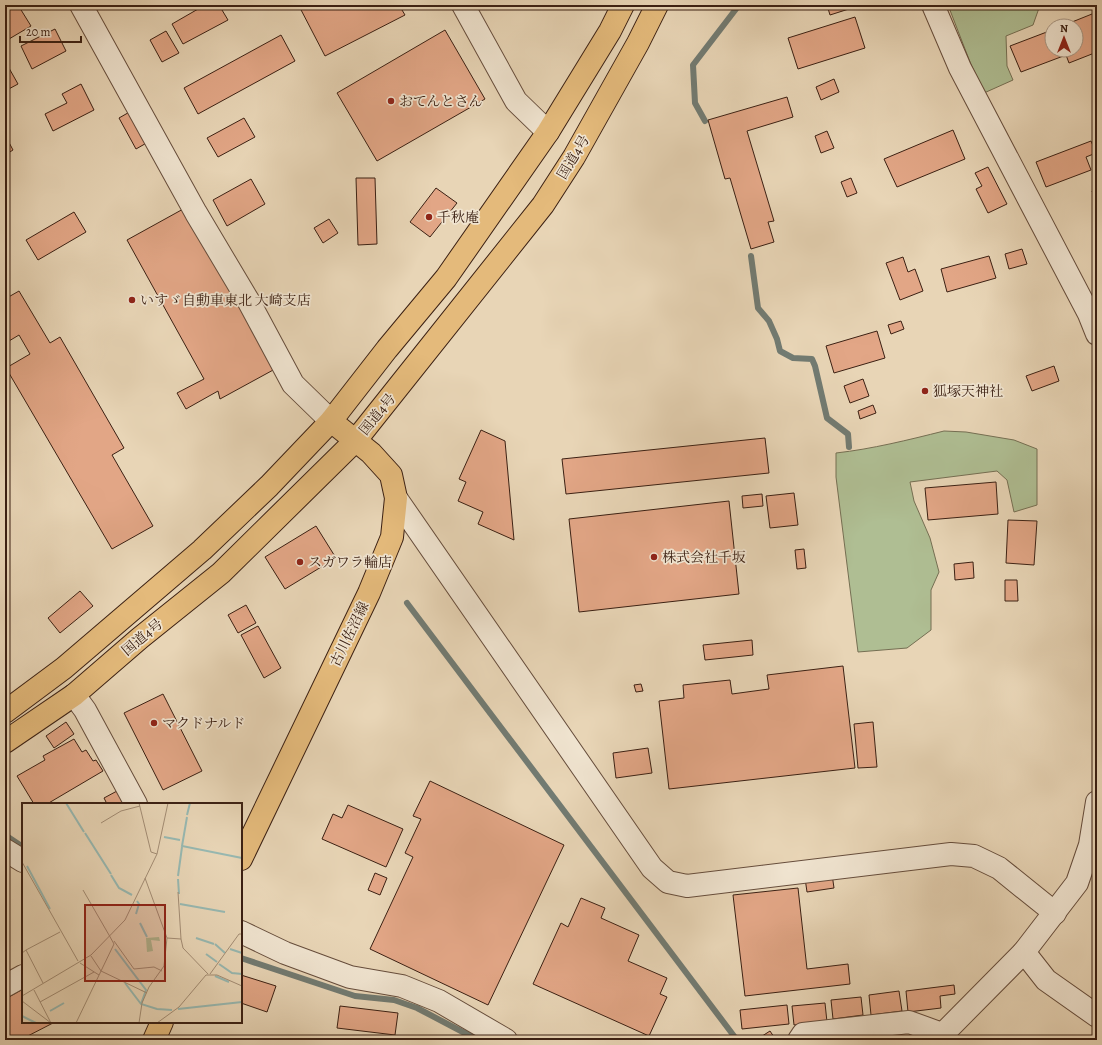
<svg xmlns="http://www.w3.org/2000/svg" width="1102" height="1045" viewBox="0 0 1102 1045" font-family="Alegreya,'Noto Serif JP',serif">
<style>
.green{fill:#afbe93;stroke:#756f53}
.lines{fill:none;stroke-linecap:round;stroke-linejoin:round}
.stream{stroke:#727b72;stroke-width:6}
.building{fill:#e2a686;stroke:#3b2013}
.minor-casing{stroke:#664d3c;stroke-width:24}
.major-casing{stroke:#3b2013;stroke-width:24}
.highway-casing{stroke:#3b2013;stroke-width:24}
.minor{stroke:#f0e4d0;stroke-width:22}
.major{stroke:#e4ba7b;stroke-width:22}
.highway{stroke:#e4ba7b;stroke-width:22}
.poi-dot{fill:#8f2418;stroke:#f0e4d0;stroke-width:1.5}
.labels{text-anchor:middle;stroke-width:3.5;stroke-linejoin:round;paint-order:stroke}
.poi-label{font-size:14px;fill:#3b2013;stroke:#f0e4d0;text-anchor:start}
.street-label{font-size:14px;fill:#3b2013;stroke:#f0e4d0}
.inset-river{fill:none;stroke:#97b8b1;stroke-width:2}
.inset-road{fill:none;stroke:#a38d75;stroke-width:1}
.view{fill:#8f2418;fill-opacity:0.15;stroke:#8f2418;stroke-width:2}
.inset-edge{fill:none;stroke:#3b2013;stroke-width:2}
</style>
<rect width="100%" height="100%" fill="#e8d5b6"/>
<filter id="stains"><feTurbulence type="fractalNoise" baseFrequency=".005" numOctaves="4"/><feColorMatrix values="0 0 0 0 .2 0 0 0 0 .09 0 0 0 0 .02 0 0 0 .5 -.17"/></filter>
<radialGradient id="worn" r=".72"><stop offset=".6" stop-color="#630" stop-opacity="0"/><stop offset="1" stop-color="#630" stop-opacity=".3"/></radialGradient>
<g class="green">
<polygon points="948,5 1053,5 1039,8 1033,25 1006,36 1007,66 1013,80 984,93 970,62"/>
<path d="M944,431L966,432L1014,440L1037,449V505L1014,512L1007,480L997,471L910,482L914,501L930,538L939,572L931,590V630L907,648L858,652L836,477V453C872,449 908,440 944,431Z"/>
</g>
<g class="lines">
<g class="stream">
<polyline points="705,121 695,103 693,65 736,9 738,5"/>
<polyline points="751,256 758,308 769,321 777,339 780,351 793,358 812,359 815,366 827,418 848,434 849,447"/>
<polyline points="407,603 737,1040"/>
<polyline points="5,835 23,847"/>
<polyline points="241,958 355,996 394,1000 417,1008 478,1040"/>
</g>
</g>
<g class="building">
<polygon points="16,5 18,5 31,26 9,39 5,33 5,11"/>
<polygon points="205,5 219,5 228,20 183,44 172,24"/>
<polygon points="301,5 399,5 405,15 325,56 299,6"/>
<polygon points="827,5 854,5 855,7 830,15"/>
<polygon points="1097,12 1097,52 1069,63 1066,55 1021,72 1010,46 1052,30 1052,50 1076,50 1076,26 1062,26"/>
<polygon points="855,17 865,48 798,69 788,38"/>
<polygon points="55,29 66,51 32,69 21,46"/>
<polygon points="445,30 485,99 377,161 337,93"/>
<polygon points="166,31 179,53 162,62 150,40"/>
<polygon points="281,35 295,61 198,114 184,88"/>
<polygon points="5,61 18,84 5,91"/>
<polygon points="834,79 839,92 821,100 816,87"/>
<polygon points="81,84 94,110 53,131 45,114 67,103 62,94"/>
<polygon points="787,97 793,117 747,131 774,221 768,222 774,242 751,249 730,178 725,179 708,120"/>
<polygon points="133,110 150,141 136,149 119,118"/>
<polygon points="244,118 255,137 218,157 207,138"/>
<polygon points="953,130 965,159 897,187 884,159"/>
<polygon points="827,131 834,148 821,153 815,136"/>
<polygon points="5,135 13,150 5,155"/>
<polygon points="1091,141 1096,153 1086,157 1091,170 1046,187 1036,162"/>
<polygon points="988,167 1007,204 988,213 976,189 982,186 975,173"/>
<polygon points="356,178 375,178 377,244 358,245"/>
<polygon points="851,178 857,193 847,197 841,182"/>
<polygon points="251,179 265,204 227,226 213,200"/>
<polygon points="436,188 457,203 430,237 410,222"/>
<polygon points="1097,189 1097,205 1092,191"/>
<polygon points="185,208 275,369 220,399 218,391 186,409 177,393 204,379 127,240"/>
<polygon points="74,212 86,232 38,260 26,240"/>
<polygon points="329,219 338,233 323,243 314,228"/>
<polygon points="1022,249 1027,264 1009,269 1005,254"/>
<polygon points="989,256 996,278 947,292 941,269"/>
<polygon points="903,257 908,272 915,269 923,291 900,300 886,263"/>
<polygon points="19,291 50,343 60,337 124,448 112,455 153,526 112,549 6,368 30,354 19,335 9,341 5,335 5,299"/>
<polygon points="901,321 904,329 891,334 888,325"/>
<polygon points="877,331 885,358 834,373 826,346"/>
<polygon points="1054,366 1059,381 1032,391 1026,376"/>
<polygon points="863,379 869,396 850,403 844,386"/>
<polygon points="873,405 876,413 860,419 858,411"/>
<polygon points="481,430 505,441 514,540 478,524 483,512 458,501 466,482 459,479"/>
<polygon points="765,438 769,473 566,494 562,459"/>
<polygon points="996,482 998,514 928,520 925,488"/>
<polygon points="794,493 798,525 770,528 766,496"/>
<polygon points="762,494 763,506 743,508 742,496"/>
<polygon points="729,501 739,594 579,612 569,519"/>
<polygon points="1008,520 1037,521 1034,565 1006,563"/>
<polygon points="316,526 336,558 285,589 265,557"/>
<polygon points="804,549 806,568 797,569 795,550"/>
<polygon points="973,562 974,578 955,580 954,564"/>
<polygon points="1005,580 1017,580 1018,601 1005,601"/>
<polygon points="80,591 93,606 60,633 48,618"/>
<polygon points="246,605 256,623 238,633 228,615"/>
<polygon points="258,626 281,668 264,678 241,635"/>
<polygon points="752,640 753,655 705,660 703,645"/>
<polygon points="843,666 855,768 669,789 659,701 684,698 683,685 730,680 732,694 769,689 767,675"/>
<polygon points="641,684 643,691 636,692 634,685"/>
<polygon points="163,694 202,771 163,790 124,713"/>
<polygon points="66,722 74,734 54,748 46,736"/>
<polygon points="873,722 877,767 858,768 854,724"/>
<polygon points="74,739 82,752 86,750 93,761 96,760 103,771 47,804 34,804 17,776 45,760 43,756"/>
<polygon points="648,748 652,773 616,778 613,753"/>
<polygon points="430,781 564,845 488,1005 370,949 413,857 405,853 421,819 413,816"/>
<polygon points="117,791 123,804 107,804 104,798"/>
<polygon points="348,805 403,829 386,867 322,839 333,814 342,818"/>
<polygon points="375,873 387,878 380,895 368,890"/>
<polygon points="832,874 834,888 807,892 805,878"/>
<polygon points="798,888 807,969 848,964 850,984 745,996 733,895"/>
<polygon points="581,898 605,908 601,918 639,935 628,961 667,978 660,994 667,997 649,1036 533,984 561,923 568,927"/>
<polygon points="241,975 276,986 267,1012 241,1003"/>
<polygon points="954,985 955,994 940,996 941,1008 908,1012 906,991"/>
<polygon points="23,989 23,1022 53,1023 20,1040 5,1040 5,999"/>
<polygon points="899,991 902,1011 871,1015 869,995"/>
<polygon points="861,997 863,1015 833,1019 831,1000"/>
<polygon points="825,1003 827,1022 794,1025 792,1006"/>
<polygon points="787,1005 789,1024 742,1029 740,1010"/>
<polygon points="340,1006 398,1013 395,1035 337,1028"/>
<polygon points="770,1031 776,1040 756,1040"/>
<polygon points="887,1033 901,1040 884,1040"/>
</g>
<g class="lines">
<defs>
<g id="minor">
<polyline points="81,5 196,213 249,302 293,384 331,421"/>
<polyline points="463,5 516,101 548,132"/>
<polyline points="933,5 960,68 1089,314 1097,334"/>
<polyline points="396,498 652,868 668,882 687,886 951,854 974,856 999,868 1055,913"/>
<polyline points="74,695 85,710 136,804"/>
<polyline points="5,850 23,861"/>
<polyline points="241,932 285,953 350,977 402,986 439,1001 506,1040"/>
<polyline points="1024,952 1046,980 1097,1016"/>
<polyline points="5,986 23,976"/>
<polyline points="799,1040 803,1034 909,1022 942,1034"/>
<polyline points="937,1040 1024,952 1077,883 1090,845 1097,802"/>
</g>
<g id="major">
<polyline points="241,859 369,593 392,537 396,498 391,475 371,453 331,421"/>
<polyline points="154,1040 162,1022"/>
</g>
<g id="highway">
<polyline points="5,712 64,668 202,550 269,486 331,421 387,349 446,278 548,132 610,31 623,5"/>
<polyline points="5,742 74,695 140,638 221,573 356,440 543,205 574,157 638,43 657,5"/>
</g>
</defs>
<use href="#minor" class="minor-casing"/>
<use href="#major" class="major-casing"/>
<use href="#highway" class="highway-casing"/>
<use href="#minor" class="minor"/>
<use href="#major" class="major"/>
<use href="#highway" class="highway"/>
</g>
<g class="poi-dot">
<circle cx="391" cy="101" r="4"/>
<circle cx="429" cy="217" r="4"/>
<circle cx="132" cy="300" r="4"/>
<circle cx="925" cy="391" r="4"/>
<circle cx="654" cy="557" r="4"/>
<circle cx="300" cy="562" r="4"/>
<circle cx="154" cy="723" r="4"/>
</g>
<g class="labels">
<g class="poi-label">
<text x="399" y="106">おてんとさん</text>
<text x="437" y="222">千秋庵</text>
<text x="140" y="305">いすゞ自動車東北 大崎支店</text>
<text x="933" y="396">狐塚天神社</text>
<text x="662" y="562">株式会社千坂</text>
<text x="308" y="567">スガワラ輪店</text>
<text x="162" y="728">マクドナルド</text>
</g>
<g class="street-label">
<text transform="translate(573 157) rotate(-59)" y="5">国道4号</text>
<text transform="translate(377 414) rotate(-51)" y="5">国道4号</text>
<text transform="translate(349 634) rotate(-64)" y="5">古川佐沼線</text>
<text transform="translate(142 637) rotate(-40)" y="5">国道4号</text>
</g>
</g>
<g transform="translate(22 803)">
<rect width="220" height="220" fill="#e8d5b6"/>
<path d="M137,134L138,138L129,137L131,148L125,149L124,135Z" fill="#afbe93"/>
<path class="inset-river" d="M44,0L62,29M165,12L168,0M165,14L160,43L220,55M63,30L89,71M142,34L158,37M5,63L28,106M89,72L97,85L110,92M156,73L160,44M156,76L157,91M158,101L203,109M114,111L117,101L115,98M118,120L125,134M174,135L192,141M193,141L203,150M93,146L124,187L119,201M208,146L220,150M184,151L195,159M197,161L210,170L220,171M193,173L207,179M103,180L119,201L135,206L150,207M156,206L220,199M28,208L42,200M0,213L14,220"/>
<path class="inset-road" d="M117,0L129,49L135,51M79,20L99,8L118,3M0,59L56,158M61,87L87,132M156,89L159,136M145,135L159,136L161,145L186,171M92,138L112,166L132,164L140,168M4,147L38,129M0,150L4,147L21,180M69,153L79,168L125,190M58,160L77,172M188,171L217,131H220M12,187L29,220M0,193L69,152L103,117L135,51L146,0M0,198L29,220M18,199L72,169M54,220L92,141L87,132M117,220L120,200L127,184L142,163L145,135L123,75M135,220L157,204L184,172H195L220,183"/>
<path class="view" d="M63,102H143V178H63Z"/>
<rect width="220" height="220" class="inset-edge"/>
</g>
<rect width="1102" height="1045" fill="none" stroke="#e8d5b6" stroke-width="20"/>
<rect x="6" y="6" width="1090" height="1033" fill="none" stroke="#3b2013" stroke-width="2"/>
<rect x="10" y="10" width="1082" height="1025" fill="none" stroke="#3b2013"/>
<g transform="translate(1064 38)"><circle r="19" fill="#f0e4d0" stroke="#a89684"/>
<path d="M0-3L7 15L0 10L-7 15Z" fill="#8f2418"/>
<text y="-6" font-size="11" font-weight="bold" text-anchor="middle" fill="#3b2013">N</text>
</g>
<path d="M20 36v6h61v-6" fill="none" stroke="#3b2013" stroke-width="2"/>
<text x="26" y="36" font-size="12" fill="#3b2013" stroke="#f0e4d0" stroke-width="3" paint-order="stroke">20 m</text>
<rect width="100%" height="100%" filter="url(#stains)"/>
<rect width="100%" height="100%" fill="url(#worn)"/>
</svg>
